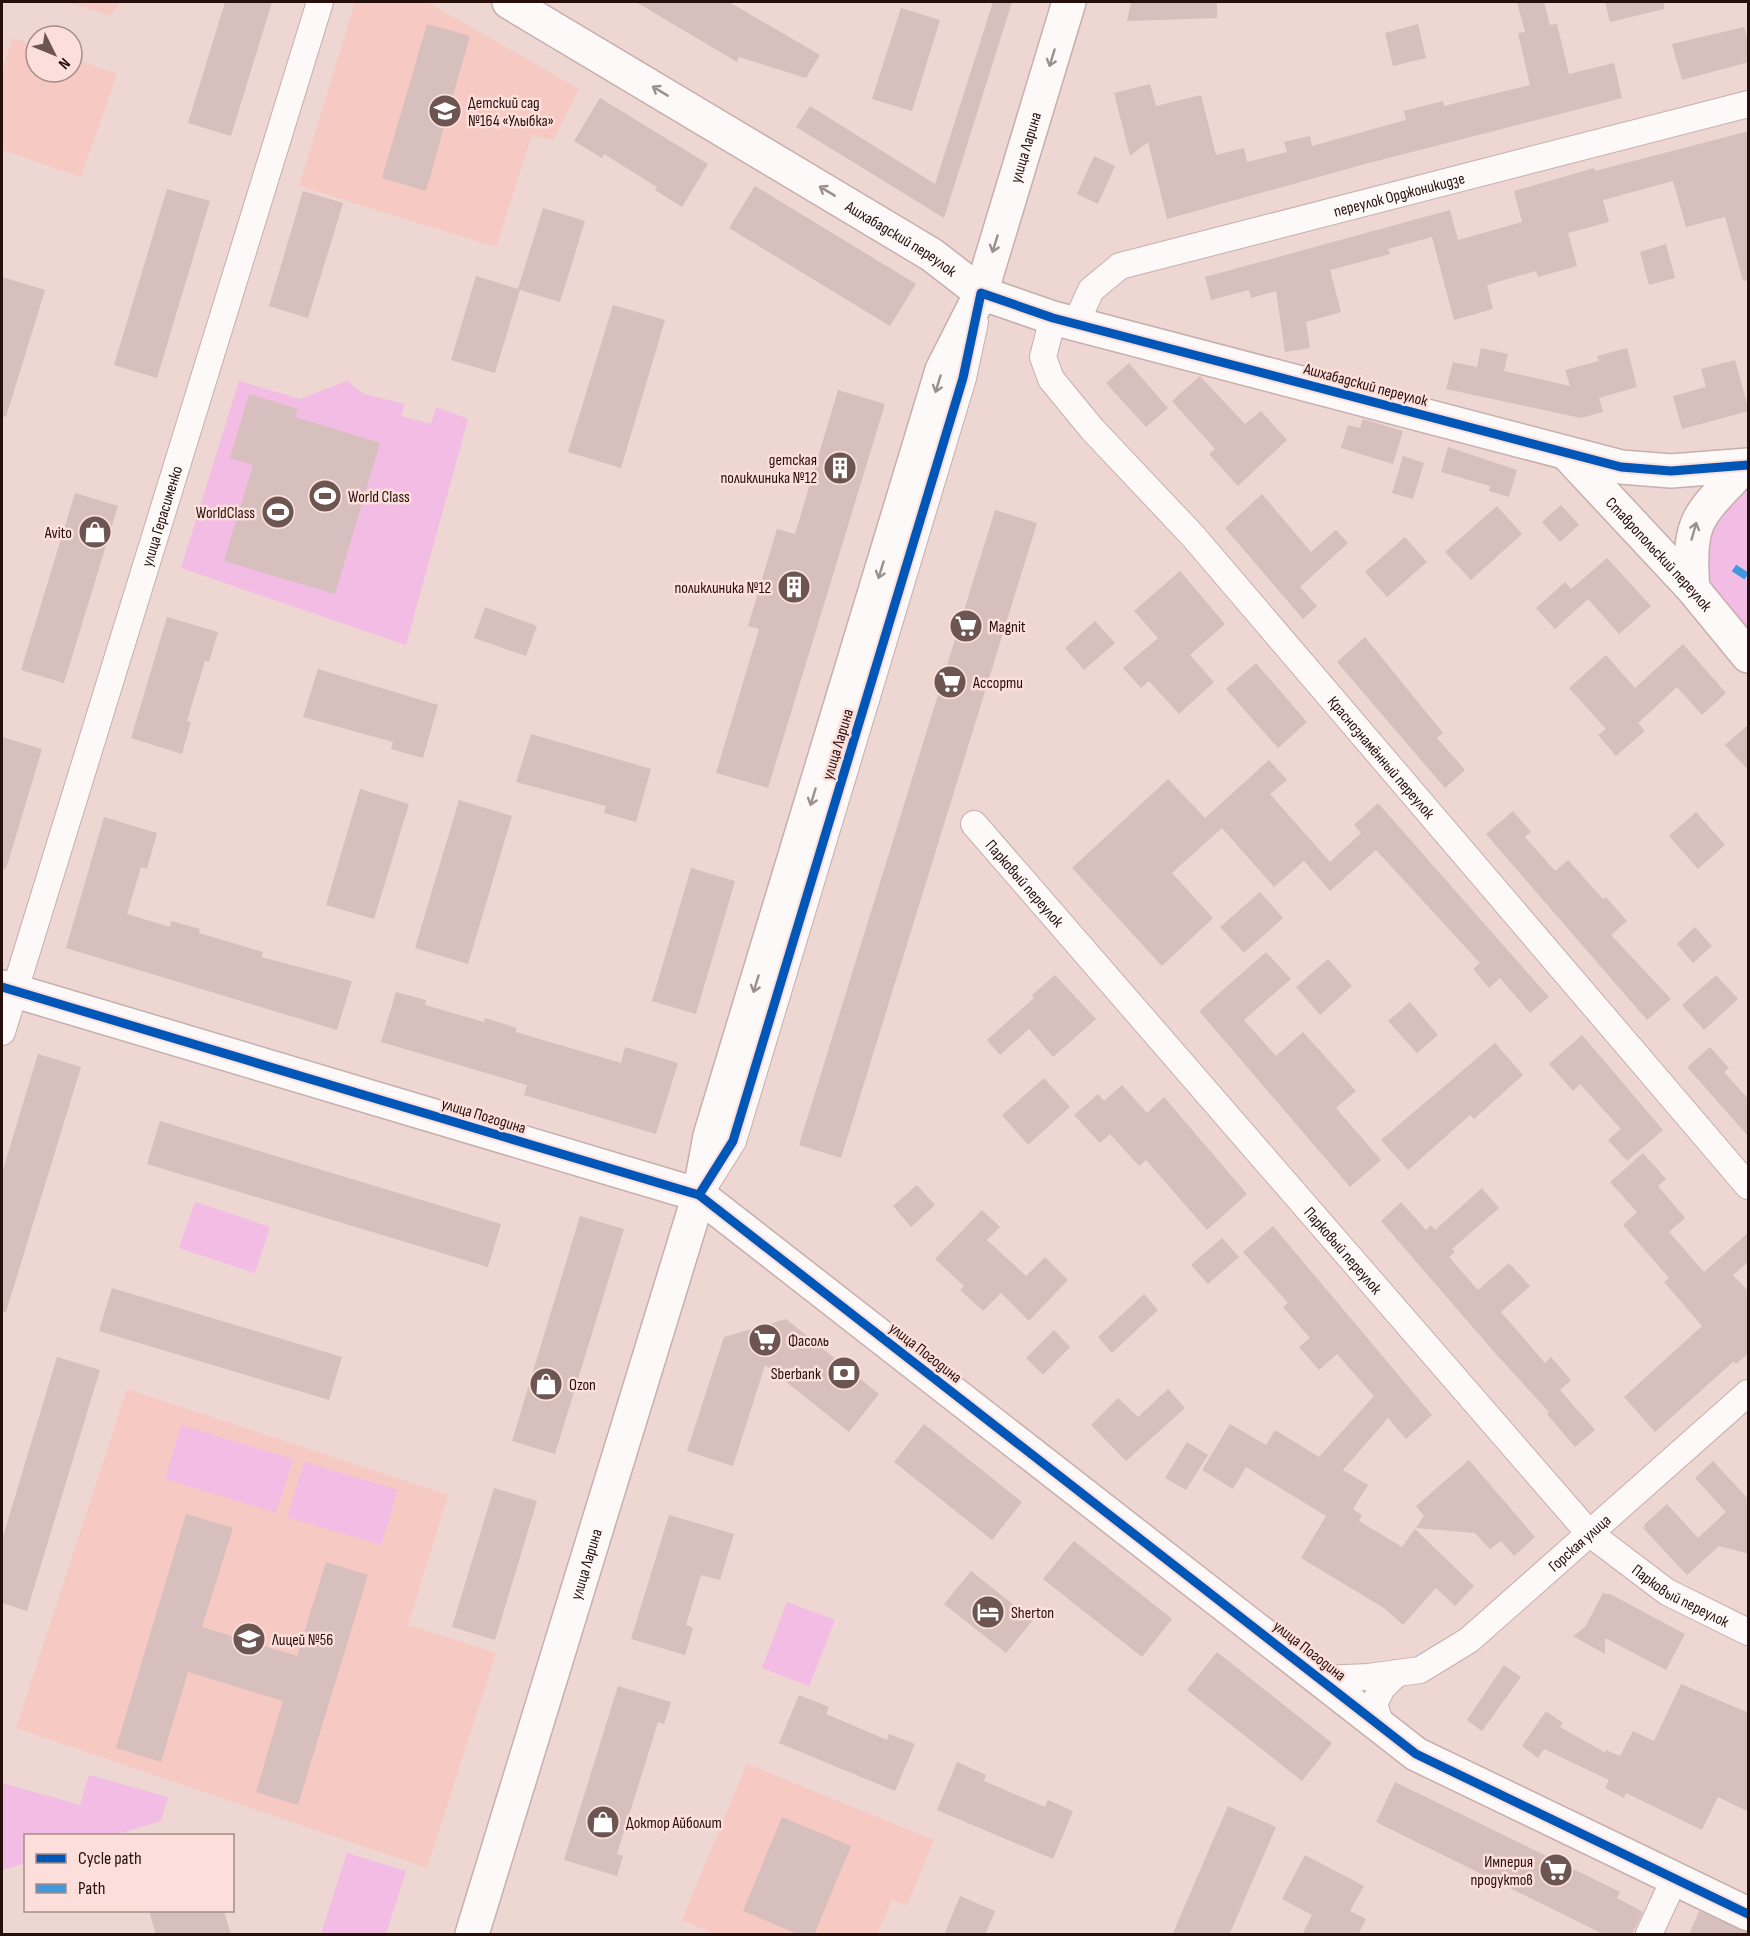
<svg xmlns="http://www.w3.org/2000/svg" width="1750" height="1936" viewBox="0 0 1750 1936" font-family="'Sofia Sans Condensed',sans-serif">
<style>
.built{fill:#f7c9c3}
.green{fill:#f2bce4}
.building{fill:#d6bfbc}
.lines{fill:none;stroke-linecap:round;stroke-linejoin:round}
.street-casing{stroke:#c6afac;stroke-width:28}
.secondary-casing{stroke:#c6afac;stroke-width:36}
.street{stroke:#fcf9f8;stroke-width:26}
.secondary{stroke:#fcf9f8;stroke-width:33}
.quiet{stroke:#3d9ade;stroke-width:8;stroke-dasharray:15 8;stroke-linecap:butt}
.cycleway-casing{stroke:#fcdfdb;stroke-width:13}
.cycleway{stroke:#0057b8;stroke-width:9}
.oneway{stroke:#9c908e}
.labels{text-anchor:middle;stroke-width:5;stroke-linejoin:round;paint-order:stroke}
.poi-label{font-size:16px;fill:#270f0c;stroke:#fcdfdb;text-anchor:start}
.street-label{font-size:16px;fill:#270f0c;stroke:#fcdfdb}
</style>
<rect width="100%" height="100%" fill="#eed6d3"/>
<g class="built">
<polygon points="67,2 120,2 111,16"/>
<polygon points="355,2 427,2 579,89 553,140 532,135 496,247 299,186"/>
<polygon points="13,38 36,46 36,72 72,72 72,58 117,74 81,177 2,150 2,70"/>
<polygon points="127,1389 448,1495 408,1625 496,1653 427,1868 16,1728"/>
<polygon points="747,1764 934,1840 907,1905 892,1900 877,1934 715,1934 682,1920"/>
</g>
<g class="green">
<polygon points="239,381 300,399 347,381 364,394 405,404 401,416 431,424 436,407 468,419 406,645 181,568"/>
<polygon points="1748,467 1748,631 1714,591 1705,574 1712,507"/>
<polygon points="195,1202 270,1227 255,1273 179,1248"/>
<polygon points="181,1425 293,1459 276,1513 165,1479"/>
<polygon points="304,1462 398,1490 381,1545 287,1517"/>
<polygon points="787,1602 835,1620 809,1686 762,1668"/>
<polygon points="89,1775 168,1797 161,1821 114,1835 26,1836 25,1863 2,1870 2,1783 80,1805"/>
<polygon points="347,1853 406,1871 386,1934 321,1934"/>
</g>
<g class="building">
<polygon points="225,2 272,2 231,136 188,123"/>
<polygon points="636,2 729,2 820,55 806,78 739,57 737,62"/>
<polygon points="993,2 1012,2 944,218 796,127 810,106 935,184"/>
<polygon points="1131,2 1217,2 1217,18 1127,21"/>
<polygon points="1517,2 1544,2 1550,25 1557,24 1569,74 1614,63 1622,98 1365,164 1167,219 1148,142 1130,156 1114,93 1150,84 1156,106 1201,95 1216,155 1244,148 1247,162 1287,152 1284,142 1310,136 1312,146 1406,120 1404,111 1443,101 1444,106 1530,85 1518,33 1525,32"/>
<polygon points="1605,2 1664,2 1664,9 1610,22"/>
<polygon points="901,8 940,20 912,111 872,99"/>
<polygon points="427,24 470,36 426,191 382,178"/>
<polygon points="1418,24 1426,58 1393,66 1385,33"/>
<polygon points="1744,27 1749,44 1749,62 1682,80 1672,44"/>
<polygon points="600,98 708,164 682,207 655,190 657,187 604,154 602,158 574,141"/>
<polygon points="1749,131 1749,280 1743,281 1725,217 1686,227 1673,181 1603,200 1609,222 1568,233 1577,266 1538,277 1536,271 1487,285 1493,309 1454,320 1432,237 1388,249 1390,254 1330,270 1341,312 1306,322 1310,348 1285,352 1276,291 1251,298 1249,290 1211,300 1205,277 1450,210 1458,240 1522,222 1514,191 1594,168 1595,171"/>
<polygon points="1094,156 1115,166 1098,204 1077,194"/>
<polygon points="755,186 916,284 890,326 729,228"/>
<polygon points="167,189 210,201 157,378 114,365"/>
<polygon points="303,191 343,203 308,318 269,306"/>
<polygon points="543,208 585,221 560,302 520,290 495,373 451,360 476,276 518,289"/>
<polygon points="1666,244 1675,278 1649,285 1640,252"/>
<polygon points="2,277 45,290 6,417 2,416"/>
<polygon points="613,305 665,320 621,468 568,452"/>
<polygon points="1481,348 1508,354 1504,371 1570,386 1565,370 1599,361 1597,356 1627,348 1637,387 1599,398 1603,412 1581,418 1446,389 1453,362 1477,367"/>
<polygon points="1735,360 1749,411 1682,429 1673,396 1706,387 1701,369"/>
<polygon points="1129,363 1168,408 1146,427 1106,383"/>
<polygon points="1200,376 1245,424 1261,411 1287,440 1238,486 1209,454 1215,449 1172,401"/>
<polygon points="838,390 885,404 768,788 716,773 759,629 748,626 777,529 795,534"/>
<polygon points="249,394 298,409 295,417 380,443 335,594 224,561 253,465 230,458"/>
<polygon points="1363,419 1403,431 1393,464 1341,448 1348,425 1360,428"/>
<polygon points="1448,447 1517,470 1509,497 1489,491 1490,486 1441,472"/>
<polygon points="1403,456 1424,463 1413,499 1392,493"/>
<polygon points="75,493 118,506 64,683 21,670"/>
<polygon points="1262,494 1311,552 1336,530 1348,543 1300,587 1317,606 1303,619 1225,528"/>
<polygon points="1561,505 1579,525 1560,542 1542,522"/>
<polygon points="1497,506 1522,534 1471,580 1445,552"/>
<polygon points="995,510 1037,523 841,1158 799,1145"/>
<polygon points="1405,537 1427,562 1387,597 1365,572"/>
<polygon points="1607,558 1651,606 1619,634 1588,599 1555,629 1536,608 1565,582 1571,589"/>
<polygon points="1180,571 1225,624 1190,655 1214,682 1179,714 1149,681 1141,688 1123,668 1158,638 1134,611"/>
<polygon points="485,607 537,626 526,656 474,638"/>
<polygon points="167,617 218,632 209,662 205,661 187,721 191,722 182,754 131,738"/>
<polygon points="1095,621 1115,643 1084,670 1065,648"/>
<polygon points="1365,637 1443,733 1437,738 1465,770 1445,788 1337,662"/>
<polygon points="1683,644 1726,693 1702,715 1677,687 1638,723 1645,731 1616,756 1598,735 1606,729 1569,688 1606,655 1635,688"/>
<polygon points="1256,663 1307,722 1278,748 1226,689"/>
<polygon points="318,669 438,705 423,758 391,749 393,742 303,717"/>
<polygon points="1749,724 1749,771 1725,745"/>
<polygon points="531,734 651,769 636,822 604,813 606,806 516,782"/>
<polygon points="2,737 42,749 6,869 2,868"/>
<polygon points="1269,760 1287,780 1270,794 1330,862 1361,833 1354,825 1378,803 1549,997 1530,1013 1500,978 1489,988 1473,969 1480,963 1376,850 1330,891 1304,861 1274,887 1222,828 1172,873 1213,918 1162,966 1072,868 1168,779 1205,818"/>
<polygon points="360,789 409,804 374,919 326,905"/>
<polygon points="459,800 512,816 468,964 415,948"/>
<polygon points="1513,811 1531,832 1525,837 1555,871 1568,860 1603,899 1606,897 1627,921 1611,935 1671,999 1647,1020 1486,834"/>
<polygon points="1696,812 1725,845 1698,869 1669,836"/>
<polygon points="104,817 157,833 147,869 141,867 127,914 170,927 171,921 200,929 199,933 263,952 261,957 352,981 337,1030 66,948"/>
<polygon points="691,868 735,881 696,1014 652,1001"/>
<polygon points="1260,892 1283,918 1244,953 1220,927"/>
<polygon points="1695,927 1712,946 1693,963 1677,944"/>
<polygon points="1266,952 1291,979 1244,1020 1276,1056 1303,1032 1356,1091 1336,1108 1381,1160 1350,1187 1199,1011"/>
<polygon points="1328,959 1352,986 1320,1015 1296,987"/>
<polygon points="1055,975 1096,1019 1053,1057 1029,1029 1000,1055 987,1040 1034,998 1032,995"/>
<polygon points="1716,975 1738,999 1704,1030 1682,1005"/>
<polygon points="396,992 426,1000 425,1005 484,1022 485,1018 517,1028 516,1032 621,1063 625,1047 678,1063 656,1134 524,1095 527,1085 381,1042"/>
<polygon points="1410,1002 1438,1035 1417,1053 1388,1021"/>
<polygon points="1582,1035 1663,1130 1627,1161 1608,1140 1621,1129 1580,1084 1573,1091 1549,1064"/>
<polygon points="1495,1043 1523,1075 1474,1119 1470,1115 1408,1170 1381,1140"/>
<polygon points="1710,1047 1729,1068 1724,1072 1749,1100 1749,1137 1687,1067"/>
<polygon points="38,1054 81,1067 6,1312 2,1312 2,1173"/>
<polygon points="1044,1078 1070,1107 1028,1145 1002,1115"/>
<polygon points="1122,1085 1147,1113 1164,1097 1247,1194 1207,1230 1146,1160 1139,1166 1110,1134 1100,1143 1074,1115 1098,1094 1104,1101"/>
<polygon points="160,1121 501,1224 488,1267 147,1164"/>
<polygon points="1643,1153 1666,1179 1658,1186 1685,1218 1669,1232 1704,1272 1749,1232 1749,1261 1733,1275 1749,1292 1749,1353 1736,1364 1734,1361 1655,1432 1624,1397 1702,1326 1664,1282 1669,1278 1623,1225 1637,1212 1610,1182"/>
<polygon points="917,1185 935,1205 911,1227 893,1206"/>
<polygon points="1482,1188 1499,1208 1452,1249 1455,1252 1449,1257 1478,1290 1509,1263 1530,1286 1501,1312 1545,1363 1551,1357 1571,1380 1560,1390 1595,1430 1575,1447 1547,1414 1549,1412 1495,1353 1381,1221 1401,1202 1426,1230 1431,1225 1435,1230"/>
<polygon points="982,1210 1000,1227 987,1240 1026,1276 1045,1257 1068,1280 1029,1321 1001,1293 983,1311 960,1290 964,1286 935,1259"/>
<polygon points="580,1216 624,1229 555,1454 512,1441"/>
<polygon points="1273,1226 1432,1415 1406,1439 1388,1418 1343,1470 1368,1485 1353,1509 1362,1515 1359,1521 1402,1547 1415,1529 1474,1586 1455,1606 1436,1588 1403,1625 1384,1608 1301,1558 1326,1516 1246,1467 1233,1489 1202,1470 1230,1424 1266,1445 1275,1430 1319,1457 1374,1396 1337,1354 1319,1370 1299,1347 1310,1338 1283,1307 1288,1303 1243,1252"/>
<polygon points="1222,1238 1239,1257 1208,1284 1191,1265"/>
<polygon points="112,1288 342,1357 329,1400 99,1331"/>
<polygon points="1144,1294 1158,1310 1112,1353 1098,1337"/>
<polygon points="786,1319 879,1394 849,1432 765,1365 733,1466 687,1451 724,1337"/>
<polygon points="1054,1330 1070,1347 1043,1375 1026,1358"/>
<polygon points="57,1357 100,1370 27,1611 2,1603 2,1540"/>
<polygon points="1168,1389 1185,1408 1126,1461 1091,1425 1118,1398 1138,1417"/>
<polygon points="924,1424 1022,1502 992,1540 894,1462"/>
<polygon points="1187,1442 1208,1455 1186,1490 1165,1478"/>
<polygon points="1469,1460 1535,1537 1514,1556 1501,1541 1490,1549 1475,1533 1416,1528 1424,1516 1416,1506"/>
<polygon points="1713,1461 1749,1500 1749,1554 1719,1546 1687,1575 1642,1527 1646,1528 1644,1525 1667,1504 1698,1538 1726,1512 1695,1478"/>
<polygon points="494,1488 537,1501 495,1640 452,1627"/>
<polygon points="186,1514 233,1528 202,1627 297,1656 326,1562 368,1575 298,1805 256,1792 283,1701 188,1672 161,1762 116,1748"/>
<polygon points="669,1515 734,1534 720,1580 701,1575 686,1625 693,1628 685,1655 631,1639"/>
<polygon points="1074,1541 1172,1619 1142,1657 1043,1579"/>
<polygon points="971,1571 1033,1620 1006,1653 944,1604"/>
<polygon points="1604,1591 1604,1594 1610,1594 1685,1634 1666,1670 1605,1638 1605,1654 1573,1636 1585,1627"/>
<polygon points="1217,1652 1332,1743 1302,1781 1187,1690"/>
<polygon points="1504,1665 1521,1677 1482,1731 1467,1720"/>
<polygon points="1681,1684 1749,1713 1749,1812 1718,1797 1702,1830 1626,1793 1624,1798 1605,1788 1609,1780 1544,1749 1538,1758 1522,1746 1546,1711 1563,1723 1560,1727 1606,1753 1606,1750 1620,1756 1633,1731 1654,1741"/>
<polygon points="618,1686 671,1702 664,1724 658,1722 617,1854 623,1856 617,1876 564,1860"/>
<polygon points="799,1695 829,1707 826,1714 887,1740 889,1734 915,1744 895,1791 779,1743"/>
<polygon points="957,1762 986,1775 984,1781 1045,1807 1048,1800 1073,1811 1053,1859 937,1810"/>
<polygon points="1395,1782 1620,1892 1617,1898 1643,1912 1632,1934 1603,1934 1376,1822"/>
<polygon points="1228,1806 1276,1827 1229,1935 1172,1935"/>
<polygon points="782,1817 851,1846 814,1935 800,1935 743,1911"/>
<polygon points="1305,1855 1364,1886 1350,1911 1366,1919 1358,1935 1302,1935 1312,1915 1282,1899"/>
<polygon points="960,1896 995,1911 985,1935 944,1935"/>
<polygon points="149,1911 224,1911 231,1935 156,1935"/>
<polygon points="1699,1911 1749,1933 1749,1935 1689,1935"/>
</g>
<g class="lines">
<defs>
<g id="street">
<path id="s1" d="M1053,318L1043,357L1051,379L1092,429L1193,536L1748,1186"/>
<path id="s2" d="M1076,323L1091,290L1120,266L1748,104"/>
<path id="s3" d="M974,824L1589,1533L1667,1592L1748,1632"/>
<path id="s4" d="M2,1032L320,2"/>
<polyline points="704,1187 733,1141 963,378 975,322"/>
<path id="s5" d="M1323,1679L1368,1677L1420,1670L1469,1640L1748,1393"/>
<polyline points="1381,1725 1374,1704 1382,1688 1397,1673"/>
<polyline points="1649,1934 1674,1880"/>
</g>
<g id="secondary">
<path id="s6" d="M509,2L932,255L981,293L1053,318L1621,467L1671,471L1748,465"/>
<path id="s7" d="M1567,454L1693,589L1748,656"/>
<path d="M1693,589C1687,517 1699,516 1745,466"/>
<polyline points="2,987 699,1195 1416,1754 1748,1914"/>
<path id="s8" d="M472,1934L699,1195L710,1136L942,370L981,293L1069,2"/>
</g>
</defs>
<use href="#street" class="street-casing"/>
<use href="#secondary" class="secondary-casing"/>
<use href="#street" class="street"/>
<use href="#secondary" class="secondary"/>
<polyline class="quiet" points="1734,568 1748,577"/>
<defs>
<g id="cycleway">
<polyline points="2,987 699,1195 1416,1754 1748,1914"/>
<polyline points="699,1195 733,1141 963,378 981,293 1053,318 1621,467 1671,471 1748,465"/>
</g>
</defs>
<use href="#cycleway" class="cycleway-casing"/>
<use href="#cycleway" class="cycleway"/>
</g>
<defs><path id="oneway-shaft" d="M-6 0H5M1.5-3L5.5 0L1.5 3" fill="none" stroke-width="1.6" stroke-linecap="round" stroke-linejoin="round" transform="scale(1.5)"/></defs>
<g class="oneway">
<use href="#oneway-shaft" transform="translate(1052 58) rotate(107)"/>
<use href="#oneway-shaft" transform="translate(660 91) rotate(-149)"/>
<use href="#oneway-shaft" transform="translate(827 191) rotate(-149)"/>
<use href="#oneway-shaft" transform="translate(995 244) rotate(107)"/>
<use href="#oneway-shaft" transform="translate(938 384) rotate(107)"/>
<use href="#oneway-shaft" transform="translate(1694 531) rotate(-74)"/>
<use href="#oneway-shaft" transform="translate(881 570) rotate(107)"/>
<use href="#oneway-shaft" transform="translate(813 797) rotate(107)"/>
<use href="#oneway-shaft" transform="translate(756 984) rotate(107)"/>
</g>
<defs>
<symbol id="school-disc" viewBox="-11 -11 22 22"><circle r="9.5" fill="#6d5552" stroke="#fcdfdb"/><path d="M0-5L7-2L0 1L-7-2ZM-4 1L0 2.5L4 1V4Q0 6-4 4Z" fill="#fff"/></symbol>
<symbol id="building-disc" viewBox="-11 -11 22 22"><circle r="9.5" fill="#6d5552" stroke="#fcdfdb"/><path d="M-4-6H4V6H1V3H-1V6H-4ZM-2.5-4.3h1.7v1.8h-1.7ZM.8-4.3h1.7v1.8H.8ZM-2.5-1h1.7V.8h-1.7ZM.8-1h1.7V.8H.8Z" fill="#fff"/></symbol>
<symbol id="stadium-disc" viewBox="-11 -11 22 22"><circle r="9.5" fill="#6d5552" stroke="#fcdfdb"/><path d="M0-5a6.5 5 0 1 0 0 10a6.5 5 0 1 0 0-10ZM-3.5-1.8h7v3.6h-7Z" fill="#fff"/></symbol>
<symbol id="shop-disc" viewBox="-11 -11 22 22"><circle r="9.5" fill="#6d5552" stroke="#fcdfdb"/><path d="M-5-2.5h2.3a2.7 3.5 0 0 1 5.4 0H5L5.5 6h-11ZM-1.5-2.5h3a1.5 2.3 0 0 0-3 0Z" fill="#fff"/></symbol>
<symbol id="supermarket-disc" viewBox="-11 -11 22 22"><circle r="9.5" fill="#6d5552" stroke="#fcdfdb"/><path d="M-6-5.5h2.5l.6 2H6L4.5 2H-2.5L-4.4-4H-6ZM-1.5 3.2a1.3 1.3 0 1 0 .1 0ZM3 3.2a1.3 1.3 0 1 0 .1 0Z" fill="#fff"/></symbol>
<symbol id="bank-disc" viewBox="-11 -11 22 22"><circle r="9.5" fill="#6d5552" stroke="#fcdfdb"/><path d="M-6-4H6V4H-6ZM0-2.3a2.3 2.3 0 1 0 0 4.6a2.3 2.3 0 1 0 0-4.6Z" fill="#fff"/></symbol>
<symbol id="hotel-disc" viewBox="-11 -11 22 22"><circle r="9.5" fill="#6d5552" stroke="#fcdfdb"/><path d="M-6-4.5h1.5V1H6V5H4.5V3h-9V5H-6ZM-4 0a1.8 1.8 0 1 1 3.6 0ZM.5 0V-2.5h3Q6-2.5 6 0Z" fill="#fff"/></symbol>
</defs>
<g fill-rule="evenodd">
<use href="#school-disc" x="426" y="92" width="38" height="38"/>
<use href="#building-disc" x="821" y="449" width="38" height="38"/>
<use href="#stadium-disc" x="306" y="477" width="38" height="38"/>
<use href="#stadium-disc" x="259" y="493" width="38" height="38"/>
<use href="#shop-disc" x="76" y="513" width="38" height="38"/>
<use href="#building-disc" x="775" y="568" width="38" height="38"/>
<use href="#supermarket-disc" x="947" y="607" width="38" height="38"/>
<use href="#supermarket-disc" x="931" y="663" width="38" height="38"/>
<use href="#supermarket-disc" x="746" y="1321" width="38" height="38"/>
<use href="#bank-disc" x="825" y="1354" width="38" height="38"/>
<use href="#shop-disc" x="527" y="1365" width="38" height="38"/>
<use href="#hotel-disc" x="969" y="1593" width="38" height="38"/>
<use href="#school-disc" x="230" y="1620" width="38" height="38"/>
<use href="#shop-disc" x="584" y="1803" width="38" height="38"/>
<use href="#supermarket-disc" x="1537" y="1851" width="38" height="38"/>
</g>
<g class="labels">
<g class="poi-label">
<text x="468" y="108">Детский сад<tspan x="468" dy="18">№164 «Улыбка»</tspan></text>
<text x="817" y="465" text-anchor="end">детская<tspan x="817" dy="18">поликлиника №12</tspan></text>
<text x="348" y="502">World Class</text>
<text x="255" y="518" text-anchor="end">WorldClass</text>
<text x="72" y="538" text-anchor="end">Avito</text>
<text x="771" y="593" text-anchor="end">поликлиника №12</text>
<text x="989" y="632">Magnit</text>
<text x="973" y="688">Ассорти</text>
<text x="788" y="1346">Фасоль</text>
<text x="821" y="1379" text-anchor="end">Sberbank</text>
<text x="569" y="1390">Ozon</text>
<text x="1011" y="1618">Sherton</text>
<text x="272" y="1645">Лицей №56</text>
<text x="626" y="1828">Доктор Айболит</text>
<text x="1533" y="1867" text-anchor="end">Империя<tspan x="1533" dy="18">продуктов</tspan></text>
</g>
<g class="street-label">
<text dy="6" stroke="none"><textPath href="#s8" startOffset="1872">улица Ларина</textPath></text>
<text dy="6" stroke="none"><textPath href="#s2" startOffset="362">переулок Орджоникидзе</textPath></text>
<text dy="6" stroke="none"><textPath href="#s6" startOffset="458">Ашхабадский переулок</textPath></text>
<text transform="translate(1366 384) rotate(15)" y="6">Ашхабадский переулок</text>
<text dy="6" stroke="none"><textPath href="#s4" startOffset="540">улица Герасименко</textPath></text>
<text dy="6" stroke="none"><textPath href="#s7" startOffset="136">Ставропольский переулок</textPath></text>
<text transform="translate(837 744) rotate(-73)" y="6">улица Ларина</text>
<text dy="6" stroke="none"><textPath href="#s1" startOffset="566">Краснознамённый переулок</textPath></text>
<text dy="6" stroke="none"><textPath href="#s3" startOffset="78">Парковый переулок</textPath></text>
<text transform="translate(484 1115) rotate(17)" y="6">улица Погодина</text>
<text dy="6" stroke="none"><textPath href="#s3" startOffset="564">Парковый переулок</textPath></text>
<text transform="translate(926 1352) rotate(38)" y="6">улица Погодина</text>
<text dy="6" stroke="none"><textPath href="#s5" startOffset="302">Горская улица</textPath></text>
<text dy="6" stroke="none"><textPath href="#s8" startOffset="387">улица Ларина</textPath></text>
<text dy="6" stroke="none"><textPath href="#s3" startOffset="1050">Парковый переулок</textPath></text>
<text transform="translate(1310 1650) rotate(38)" y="6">улица Погодина</text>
</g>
</g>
<rect width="1750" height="1936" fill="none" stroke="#270f0c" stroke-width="6"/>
<rect x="24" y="1834" width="210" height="78" fill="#fcdfdb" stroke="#a78c88" stroke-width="1.5"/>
<rect x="36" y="1854" width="30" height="9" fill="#0057b8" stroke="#a78c88" stroke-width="1.5"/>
<text x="78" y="1864" font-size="18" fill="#270f0c">Cycle path</text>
<rect x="36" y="1884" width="30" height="9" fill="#3d9ade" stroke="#a78c88" stroke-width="1.5"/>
<text x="78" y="1894" font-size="18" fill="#270f0c">Path</text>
<g transform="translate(54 54) rotate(133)"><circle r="28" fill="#fcdfdb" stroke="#a78c88" stroke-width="1.5"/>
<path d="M0-4.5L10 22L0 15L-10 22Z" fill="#6d5552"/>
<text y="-9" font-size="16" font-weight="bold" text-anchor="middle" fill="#270f0c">N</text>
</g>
</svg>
